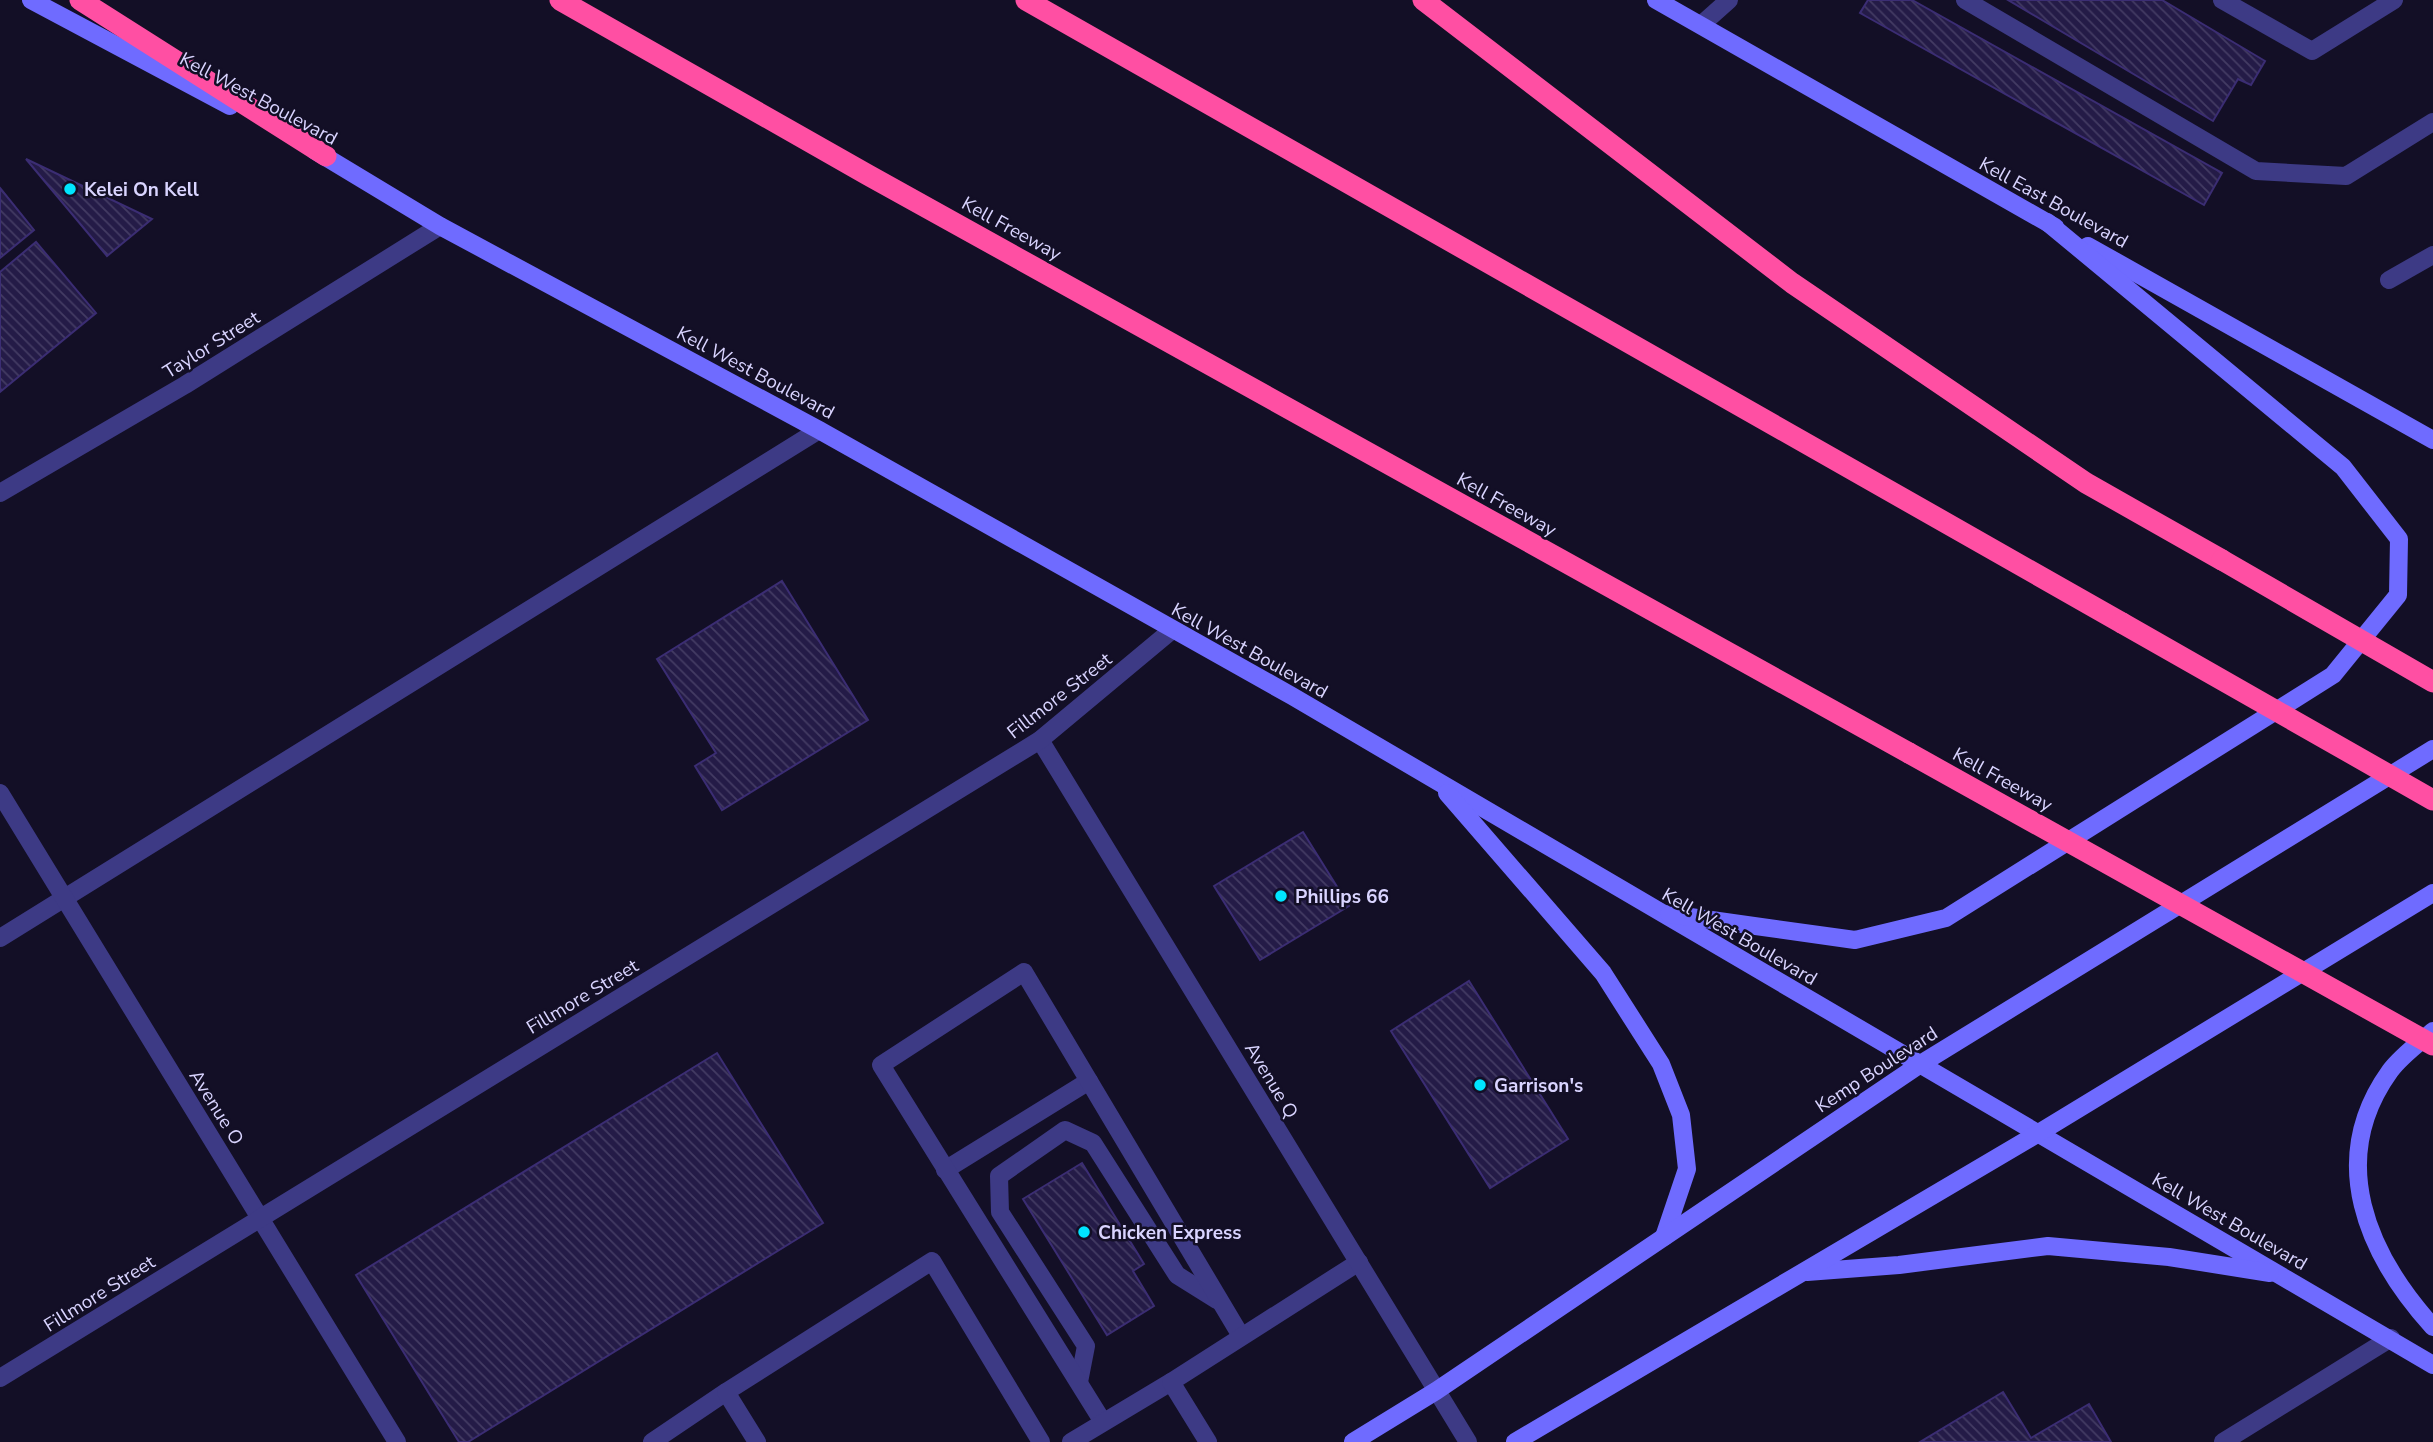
<svg xmlns="http://www.w3.org/2000/svg" width="2433" height="1442" viewBox="0 0 2433 1442" font-family="'Nunito Sans',sans-serif">
<style>
.building{fill:url(#building-back-hatch);stroke:#3b2d73;stroke-width:2}
.lines{fill:none;stroke-linecap:round;stroke-linejoin:round}
.service{stroke:#3d3a85;stroke-width:18}
.minor{stroke:#3d3a85;stroke-width:18}
.secondary{stroke:#6f6bff;stroke-width:18}
.motorway{stroke:#ff4fa3;stroke-width:21}
.motorway-bridge{stroke:#ff4fa3;stroke-width:21}
.poi-dot{fill:#00e5ff;stroke:#130f26;stroke-width:2.5}
.labels{text-anchor:middle;stroke-width:5;stroke-linejoin:round;paint-order:stroke}
.street-label{font-size:19px;fill:#d9d4ff;stroke:#130f26}
.poi-label{font-size:19px;font-weight:bold;fill:#d9d4ff;stroke:#130f26;text-anchor:start}
</style>
<defs>
<pattern id="building-back-hatch" width="6" height="6" patternUnits="userSpaceOnUse" patternTransform="scale(1.75)"><rect width="6" height="6" fill="#241b47"/><path d="M-1 5l2 2M0 0l6 6M5-1l2 2" fill="none" stroke="#433b63"/></pattern>
</defs>
<rect width="100%" height="100%" fill="#130f26"/>
<g class="building">
<polygon points="1868,0 1912,0 2222,173 2204,205 1860,13"/>
<polygon points="2008,0 2162,0 2265,61 2251,85 2238,79 2213,121"/>
<polygon points="26,159 152,219 107,256"/>
<polygon points="0,188 34,230 0,258"/>
<polygon points="36,242 96,313 0,392 0,272"/>
<polygon points="782,581 868,720 722,810 695,766 716,753 657,659"/>
<polygon points="1303,832 1349,906 1260,960 1214,886"/>
<polygon points="1469,981 1568,1139 1490,1188 1391,1031"/>
<polygon points="717,1053 823,1223 468,1442 459,1442 356,1275"/>
<polygon points="1082,1163 1144,1264 1133,1271 1154,1306 1107,1335 1023,1199"/>
<polygon points="2003,1392 2031,1438 2089,1404 2111,1442 1920,1442"/>
</g>
<g class="lines">
<g class="service">
<polyline points="1965,0 2256,171 2346,176 2433,122"/>
<polyline points="2222,0 2312,51 2394,0"/>
<polyline points="1701,25 1729,0"/>
<polyline points="2389,280 2433,255"/>
<polyline points="0,938 819,430"/>
<polyline points="945,1170 1089,1081"/>
<polyline points="1079,1382 1086,1346 1000,1212 999,1176 1065,1130 1093,1143 1177,1275 1217,1300"/>
<polyline points="1103,1422 881,1065 1024,972 1241,1336"/>
<polyline points="652,1442 726,1392"/>
<polyline points="757,1442 726,1392 932,1261 1041,1442"/>
<polyline points="1071,1442 1171,1382"/>
<polyline points="1208,1442 1171,1382 1359,1262"/>
<polyline points="2223,1442 2391,1338"/>
</g>
<g class="minor">
<polyline points="0,493 185,385 440,226"/>
<polyline points="1040,740 1468,1442"/>
<polyline points="0,793 397,1442"/>
<polyline points="0,1378 1040,740 1172,630"/>
</g>
<g class="secondary">
<polyline points="31,0 230,106"/>
<polyline points="1656,0 2055,227"/>
<polyline points="314,150 440,226 819,430 1292,696 2433,1365"/>
<polyline points="2088,246 2433,440"/>
<polyline points="1447,793 1603,973 1661,1064 1681,1115 1687,1169 1664,1237"/>
<polyline points="1669,914 1855,940 1946,918 2333,675 2398,595 2399,539 2343,467 2047,222"/>
<path d="M2433,1031C2419,1043 2401,1056 2390,1071C2326,1160 2367,1254 2433,1327"/>
<polyline points="1807,1272 1899,1265 2048,1246 2169,1257 2270,1273"/>
<polyline points="1353,1442 1436,1391 1919,1065 2433,749"/>
<polyline points="1515,1442 2037,1134 2433,893"/>
</g>
<g class="motorway">
<polyline points="80,0 326,156"/>
<polyline points="560,0 868,175 1909,753"/>
<polyline points="1026,0 2122,623"/>
<polyline points="1423,0 1792,283 2086,483 2222,560"/>
</g>
<g class="motorway-bridge">
<polyline points="2222,560 2433,682"/>
<polyline points="2122,623 2433,800"/>
<polyline points="1909,753 2433,1045"/>
</g>
</g>
<g class="poi-dot">
<circle cx="70" cy="189" r="7"/>
<circle cx="1281" cy="896" r="7"/>
<circle cx="1480" cy="1085" r="7"/>
<circle cx="1084" cy="1232" r="7"/>
</g>
<g class="labels">
<g class="street-label">
<text transform="translate(259 98) rotate(28)" y="7">Kell West Boulevard</text>
<text transform="translate(2054 202) rotate(29)" y="7">Kell East Boulevard</text>
<text transform="translate(1012 228) rotate(29)" y="7">Kell Freeway</text>
<text transform="translate(211 344) rotate(-32)" y="7">Taylor Street</text>
<text transform="translate(756 372) rotate(28)" y="7">Kell West Boulevard</text>
<text transform="translate(1507 504) rotate(29)" y="7">Kell Freeway</text>
<text transform="translate(1250 650) rotate(29)" y="7">Kell West Boulevard</text>
<text transform="translate(1059 695) rotate(-38)" y="7">Fillmore Street</text>
<text transform="translate(2003 779) rotate(29)" y="7">Kell Freeway</text>
<text transform="translate(1740 936) rotate(30)" y="7">Kell West Boulevard</text>
<text transform="translate(582 996) rotate(-31)" y="7">Fillmore Street</text>
<text transform="translate(1876 1069) rotate(-33)" y="7">Kemp Boulevard</text>
<text transform="translate(1272 1080) rotate(59)" y="7">Avenue Q</text>
<text transform="translate(217 1107) rotate(58)" y="7">Avenue O</text>
<text transform="translate(2230 1221) rotate(30)" y="7">Kell West Boulevard</text>
<text transform="translate(99 1293) rotate(-32)" y="7">Fillmore Street</text>
</g>
<g class="poi-label">
<text x="84" y="196">Kelei On Kell</text>
<text x="1295" y="903">Phillips 66</text>
<text x="1494" y="1092">Garrison's</text>
<text x="1098" y="1239">Chicken Express</text>
</g>
</g>
</svg>
